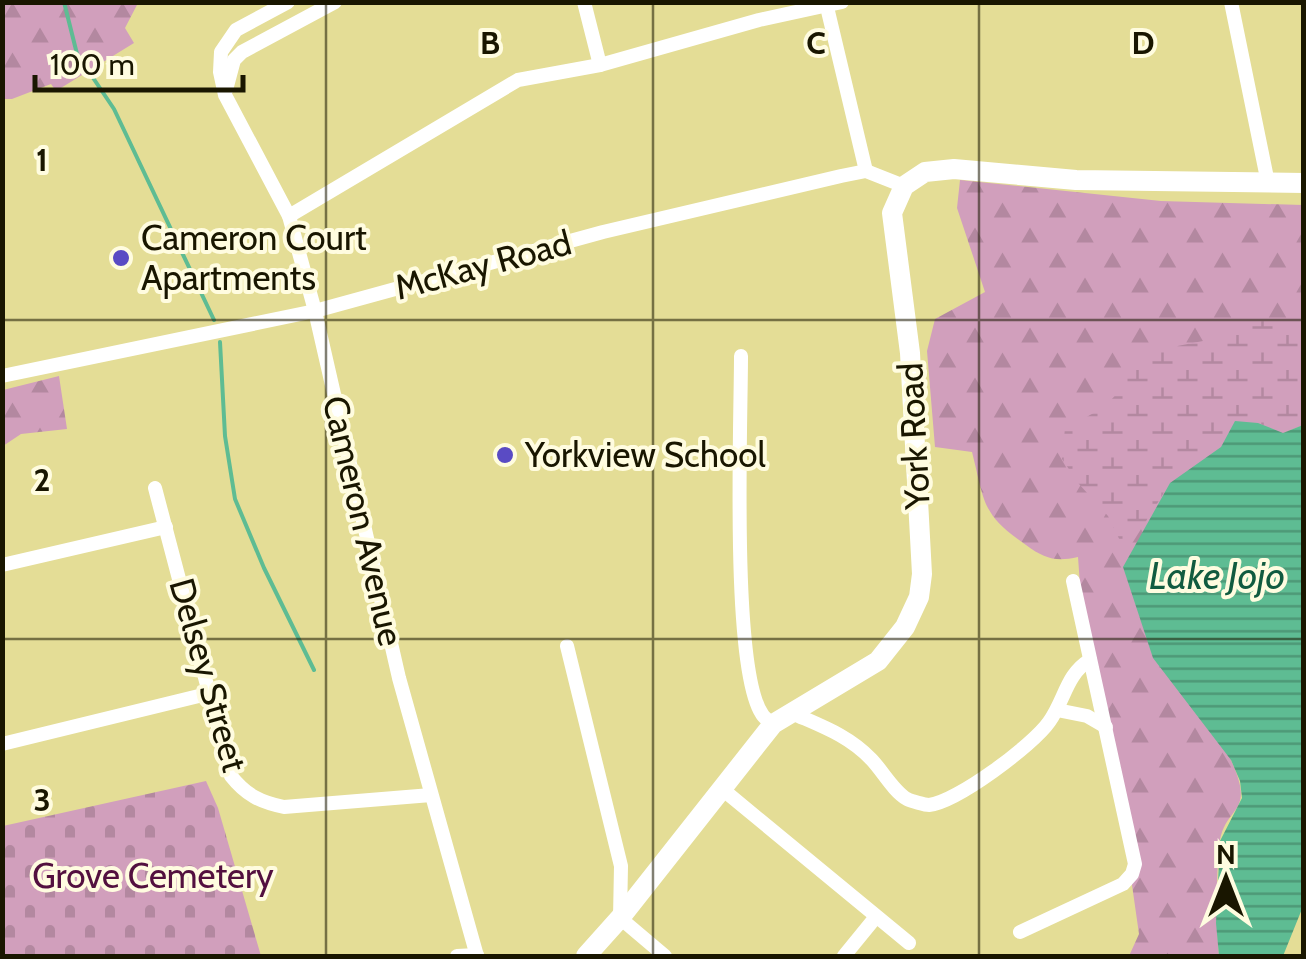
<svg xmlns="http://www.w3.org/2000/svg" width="1306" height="959" viewBox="0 0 1306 959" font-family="Cabin,sans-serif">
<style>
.forest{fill:url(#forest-firs)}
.wetland{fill:url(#wetland-marsh)}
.cemetery{fill:url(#cemetery-stones)}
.water{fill:url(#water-rules)}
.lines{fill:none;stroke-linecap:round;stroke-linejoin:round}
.stream{stroke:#5ebc93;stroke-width:4}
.street{stroke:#fff;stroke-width:14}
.secondary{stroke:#fff;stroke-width:20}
.grid{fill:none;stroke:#191600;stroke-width:2.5;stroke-opacity:0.55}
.poi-dot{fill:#5a4bc4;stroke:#fffce0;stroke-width:4}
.labels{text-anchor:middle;stroke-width:8;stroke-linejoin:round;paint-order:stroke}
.poi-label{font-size:35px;fill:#191600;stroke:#fffce0;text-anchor:start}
.street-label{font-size:35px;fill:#191600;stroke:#fffce0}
.park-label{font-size:35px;fill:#53103f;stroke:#fffce0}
.water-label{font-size:38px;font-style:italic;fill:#115b40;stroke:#fffce0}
.grid-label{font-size:32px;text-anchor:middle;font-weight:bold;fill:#191600;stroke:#fffce0;stroke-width:8;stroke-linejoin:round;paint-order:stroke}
</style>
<defs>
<pattern id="forest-firs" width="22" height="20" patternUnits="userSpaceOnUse" patternTransform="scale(2.5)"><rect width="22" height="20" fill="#d19fbc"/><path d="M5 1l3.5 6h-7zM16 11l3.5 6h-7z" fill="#b388a0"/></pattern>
<pattern id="wetland-marsh" width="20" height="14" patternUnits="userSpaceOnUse" patternTransform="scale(2.5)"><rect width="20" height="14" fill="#d19fbc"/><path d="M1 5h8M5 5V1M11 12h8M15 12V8" fill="none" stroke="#b388a0"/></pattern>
<pattern id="cemetery-stones" width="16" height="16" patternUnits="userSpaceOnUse" patternTransform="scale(2.5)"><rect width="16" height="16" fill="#d19fbc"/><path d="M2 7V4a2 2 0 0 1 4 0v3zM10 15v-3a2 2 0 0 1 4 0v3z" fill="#b388a0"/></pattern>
<pattern id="water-rules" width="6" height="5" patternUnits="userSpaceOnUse" patternTransform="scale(2.5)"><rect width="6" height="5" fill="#5ebc93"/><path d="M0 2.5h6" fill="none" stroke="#4d9876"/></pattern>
</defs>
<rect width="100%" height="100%" fill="#e4dd96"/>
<g class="forest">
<polygon points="2,3 138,3 125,28 134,43 56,91 51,84 12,99 3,99"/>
<path d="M960,180L1161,201L1303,205V425L1283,433L1231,760C1257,817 1224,803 1219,846C1216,883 1216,920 1219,956H1129L1139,934L1131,878L1084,641L1078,557C1056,562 1045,559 1026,545C981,514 985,503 972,452L935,447L927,351L935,319L985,292L957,208Z"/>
<polygon points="59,376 67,429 21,434 3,446 3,390"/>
</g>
<path class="wetland" d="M1303,320V425L1283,433L1258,423L1235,421L1221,447L1170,483L1126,553L1108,516L1079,484L1062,459L1065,428C1113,404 1115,403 1137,354L1213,339L1240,322Z"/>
<polygon class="cemetery" points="206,781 218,808 261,956 3,956 3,826"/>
<polygon class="water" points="1235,421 1258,423 1283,433 1303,425 1304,904 1283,956 1219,956 1216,923 1220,841 1242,798 1240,781 1231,760 1153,658 1123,567 1170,483 1221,447"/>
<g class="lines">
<g class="stream">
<polyline points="64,2 77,54 114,109 214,320"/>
<polyline points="220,342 225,436 235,499 264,568 314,670"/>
</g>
<g class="street">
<polyline points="288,2 236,30 221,52 220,72 225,95 289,216 315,311 399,678 477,956"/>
<polyline points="584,2 600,65"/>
<polyline points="1231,2 1268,183"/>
<polyline points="827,7 866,171"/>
<polyline points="226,90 234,60 242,52 335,2"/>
<polyline points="289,216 518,80 600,65 759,20 842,2"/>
<path d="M741,356C741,422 731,668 762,714C764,718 769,721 773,724"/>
<polyline points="2,376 315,311 603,232 841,176 866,171 904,186"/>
<path d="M155,488L231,776C246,795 260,802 284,807L431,795"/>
<polyline points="2,565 166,527"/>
<polyline points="567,646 621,866 620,918 665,956"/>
<polyline points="1057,710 1087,716 1106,727"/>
<path d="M792,713C821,726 848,735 871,759C882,770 893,791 907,799C911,801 925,805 929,805C957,802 1033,745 1049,722C1065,700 1066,674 1090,660"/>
<polyline points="2,744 211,693"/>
<polyline points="721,788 909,943"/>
<polyline points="1020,932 1123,884 1132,874 1135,864 1073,581"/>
<polyline points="457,956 477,955"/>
<polyline points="844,956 875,918"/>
</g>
<polyline class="secondary" points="586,956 620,918 773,724 878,661 905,627 919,597 922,574 910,353 892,213 904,186 925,172 954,169 1076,180 1304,183"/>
</g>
<path class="grid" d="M326,2V956M653,2V956M979,2V956M2,320H1304M2,639H1304"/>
<g class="poi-dot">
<circle cx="121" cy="258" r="10"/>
<circle cx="505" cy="455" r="10"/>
</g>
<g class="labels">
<g class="poi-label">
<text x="141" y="250">Cameron Court<tspan x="141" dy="40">Apartments</tspan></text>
<text x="525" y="467">Yorkview School</text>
</g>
<g class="street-label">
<text transform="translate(483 265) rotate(-15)" y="12">McKay Road</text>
<text transform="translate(914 436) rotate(-93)" y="12">York Road</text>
<text transform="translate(363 521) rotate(77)" y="12">Cameron Avenue</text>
<text transform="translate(208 675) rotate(74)" y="12">Delsey Street</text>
</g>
<g class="park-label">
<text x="153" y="888">Grove Cemetery</text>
</g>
<g class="water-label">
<text x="1217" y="589">Lake Jojo</text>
</g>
</g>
<g class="grid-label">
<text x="490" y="54">B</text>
<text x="816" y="54">C</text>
<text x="1143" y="54">D</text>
<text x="42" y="171">1</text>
<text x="42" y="491">2</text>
<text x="42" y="811">3</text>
</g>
<rect width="1306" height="959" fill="none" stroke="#191600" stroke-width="10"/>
<g transform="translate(1226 879)" stroke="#fffce0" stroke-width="8" paint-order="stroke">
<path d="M0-8L18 38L0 25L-18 38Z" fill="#191600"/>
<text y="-15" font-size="28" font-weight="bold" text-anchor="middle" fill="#191600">N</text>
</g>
<path d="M35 75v15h208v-15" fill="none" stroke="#191600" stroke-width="5"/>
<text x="50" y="75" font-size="30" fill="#191600" stroke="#fffce0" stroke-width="8" paint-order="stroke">100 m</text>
</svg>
